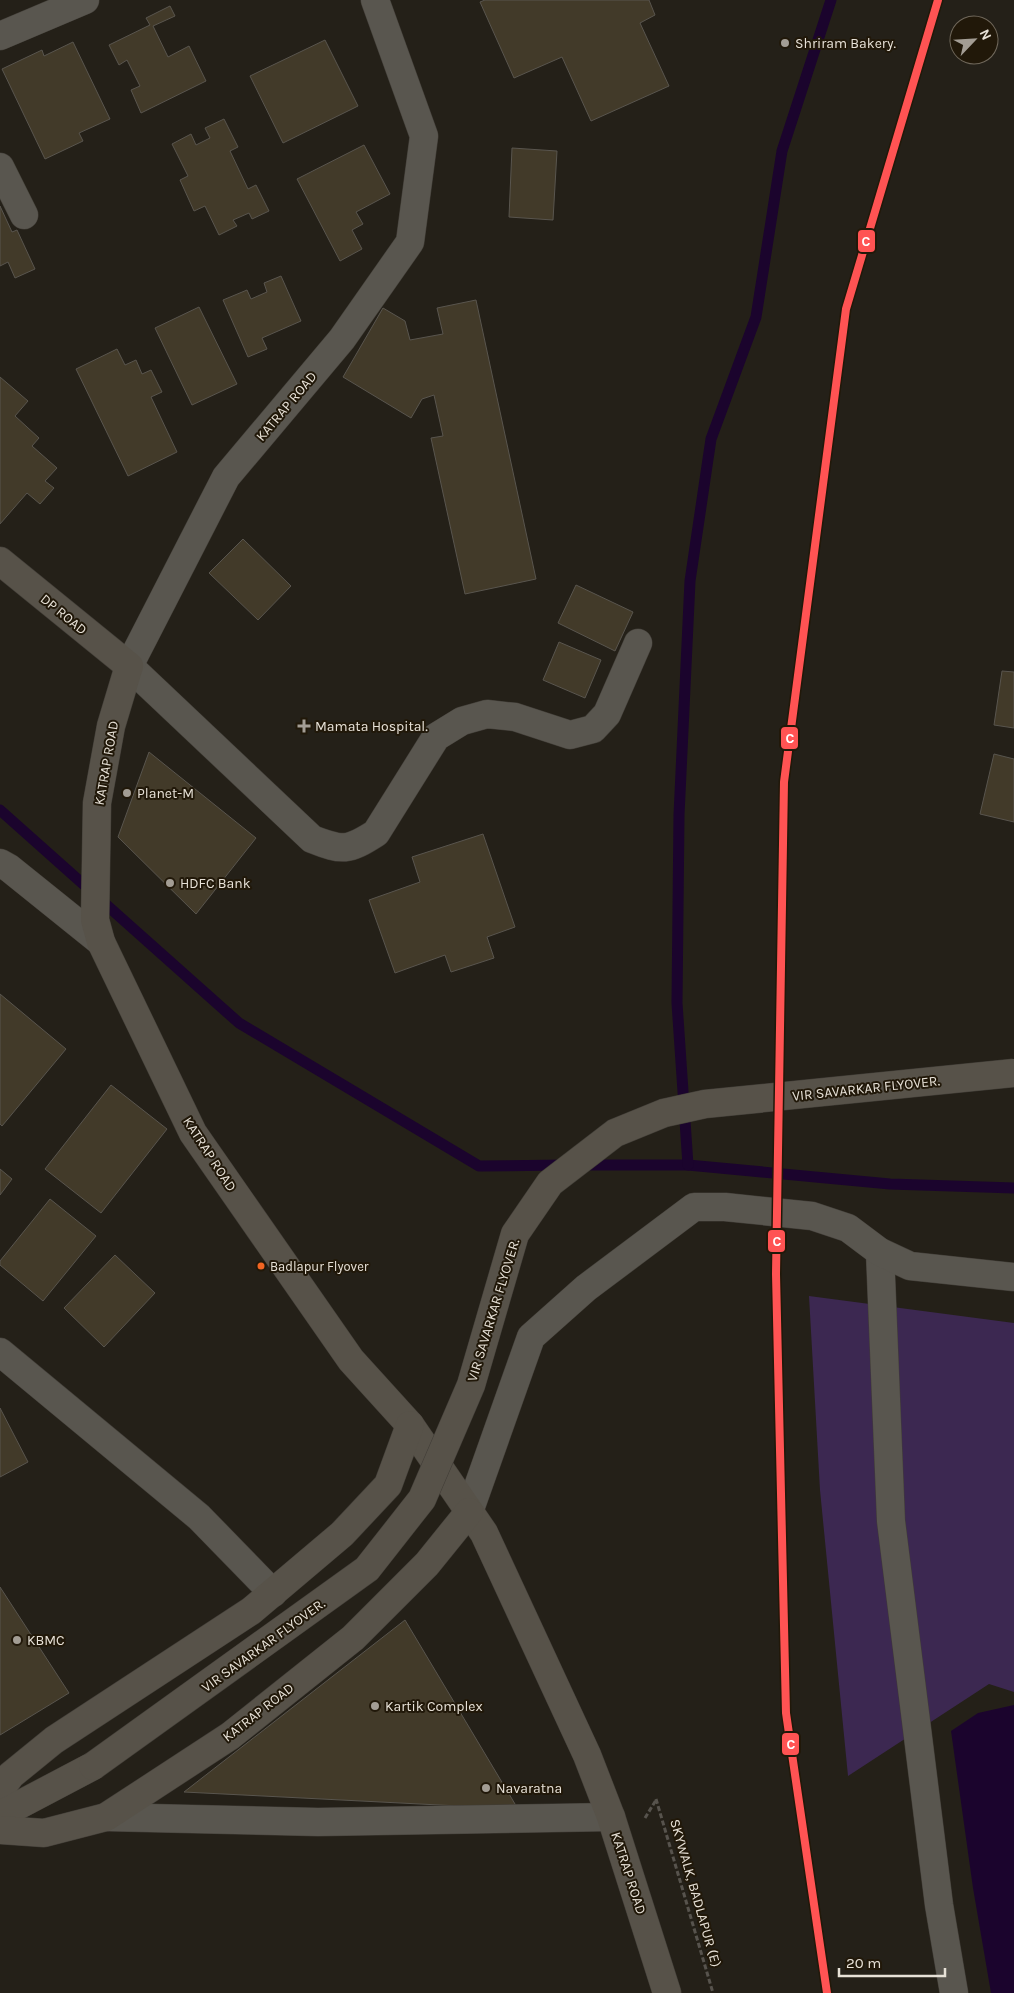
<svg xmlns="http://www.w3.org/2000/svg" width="1014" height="1993" viewBox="0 0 1014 1993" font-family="Karla,sans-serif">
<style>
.green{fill:#3c2851}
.water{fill:#1b042d}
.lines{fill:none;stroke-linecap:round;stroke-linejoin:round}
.stream{stroke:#1b042d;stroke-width:11}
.building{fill:#423a29;stroke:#59554e}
.minor-casing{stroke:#413d37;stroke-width:29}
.tertiary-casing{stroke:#413d37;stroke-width:29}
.secondary-casing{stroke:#413d37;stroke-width:29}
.path{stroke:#57534d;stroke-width:3;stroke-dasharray:5 2.5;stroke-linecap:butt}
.minor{stroke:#59564f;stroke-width:28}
.tertiary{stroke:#59564f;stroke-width:28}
.secondary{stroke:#575249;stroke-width:28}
.secondary-bridge-casing{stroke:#413d37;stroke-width:29;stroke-linecap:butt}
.secondary-bridge{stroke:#575249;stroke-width:28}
.rail-1-casing{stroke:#211809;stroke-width:11}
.rail-1{stroke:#ff5353;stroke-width:8}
.poi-dot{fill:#a39d94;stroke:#211809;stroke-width:2}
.bus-dot{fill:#f26522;stroke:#211809;stroke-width:2}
.labels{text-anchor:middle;stroke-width:4;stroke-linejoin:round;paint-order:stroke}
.bus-label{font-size:13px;fill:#e7e1d7;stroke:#211809;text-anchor:start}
.poi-label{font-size:14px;fill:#e7e1d7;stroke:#211809;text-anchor:start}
.street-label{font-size:14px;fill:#e7e1d7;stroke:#211809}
.line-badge{stroke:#211809;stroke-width:2}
.badge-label{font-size:14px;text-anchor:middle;font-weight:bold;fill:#fff}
</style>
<rect width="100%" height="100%" fill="#242018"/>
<polygon class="green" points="809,1296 1014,1323 1014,1692 989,1684 848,1776 820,1490"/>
<polygon class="water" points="1014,1705 1014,1993 991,1993 973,1888 951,1731 978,1713"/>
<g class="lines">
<g class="stream">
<polyline points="0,810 239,1023 479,1166 566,1165"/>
<polyline points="582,1165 688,1165 890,1184 1014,1188"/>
<polyline points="688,1165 677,1003 679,815 690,581 711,439 756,317 782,151 831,0"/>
</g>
</g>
<g class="building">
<polygon points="485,0 649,0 655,15 640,23 669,86 591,121 562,57 514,78 480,2"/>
<polygon points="170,6 175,16 153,26 168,57 189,46 206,81 141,113 131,90 140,86 127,60 119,65 109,45 150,25 146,18"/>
<polygon points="325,40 358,106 283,143 250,76"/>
<polygon points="73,42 110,119 79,133 83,141 45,159 2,69 42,50 44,56"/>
<polygon points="224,119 238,147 230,151 248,189 256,185 269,211 252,219 249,213 233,220 237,226 219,235 205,206 194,211 180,180 188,176 172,144 191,134 196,145 210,138 205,128"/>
<polygon points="364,145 390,194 356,212 363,224 352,230 362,249 340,261 297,179"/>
<polygon points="512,148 557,151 553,220 509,217"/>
<polygon points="0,206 12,232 17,230 35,269 15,278 8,262 0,266"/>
<polygon points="281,276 301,321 262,338 267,349 248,357 223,300 247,290 251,299 267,292 264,283"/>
<polygon points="476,300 536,579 465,594 431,438 443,436 434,395 422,399 411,418 343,377 383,308 405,321 410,340 443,334 437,308"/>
<polygon points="199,307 237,384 192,405 155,328"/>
<polygon points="117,349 125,365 136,360 142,374 151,370 162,392 151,397 177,452 128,476 76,369"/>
<polygon points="0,377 28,401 15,416 39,438 32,446 57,468 45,481 54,488 40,504 27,493 0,524"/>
<polygon points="243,539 291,586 258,620 209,573"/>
<polygon points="576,585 633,612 615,651 558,623"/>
<polygon points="559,642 601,660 585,698 543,680"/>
<polygon points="1002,671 1014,672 1014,728 994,725"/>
<polygon points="149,752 256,838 196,914 118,837"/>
<polygon points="994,754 1014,759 1014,822 980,814"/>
<polygon points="483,834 515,927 487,937 494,958 451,972 445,955 395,973 369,900 420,882 412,857"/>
<polygon points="0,994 66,1049 2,1126 0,1124"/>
<polygon points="111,1085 167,1129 101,1213 45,1169"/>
<polygon points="0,1169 12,1179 0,1195"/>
<polygon points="50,1199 96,1236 43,1301 0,1265 0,1261"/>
<polygon points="115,1255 155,1293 104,1347 64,1308"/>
<polygon points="0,1408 28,1462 0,1477"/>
<polygon points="0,1587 69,1693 0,1735"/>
<polygon points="405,1620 518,1809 184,1792"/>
</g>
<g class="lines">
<defs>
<g id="minor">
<polyline points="0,36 85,0"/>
<polyline points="0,167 24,215"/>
<path d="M129,666L312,839C343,851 348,851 376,833L436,737L462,721L487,714L515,717L570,735L593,729L607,714L638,643"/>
<polyline points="0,863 9,868 101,942"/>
<polyline points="880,1252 891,1521 939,1905 954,1993"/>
<polyline points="0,1352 199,1517 273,1593"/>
<polyline points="469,1512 531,1337 586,1288 694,1207 725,1207 812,1216 848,1228 880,1252 910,1266 1014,1277"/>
<polyline points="106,1817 318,1822 611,1817"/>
</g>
<polyline id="tertiary" points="129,666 226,477 342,339 410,242 424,136 375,0"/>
<g id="secondary">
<polyline points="0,561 129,666 111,726 97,803 95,920 101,942 193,1133 351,1360 410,1425 484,1533 587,1755 611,1817 667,1993"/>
<polyline points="0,1790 11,1775 54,1740 251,1611 342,1534 388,1485 410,1425"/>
<polyline points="0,1815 93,1766"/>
<polyline points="0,1830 44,1833 106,1817 230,1736 353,1638 427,1564 469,1512"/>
</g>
</defs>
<use href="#minor" class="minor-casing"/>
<use href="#tertiary" class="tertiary-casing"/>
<use href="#secondary" class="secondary-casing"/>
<g class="path">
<polyline points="656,1799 713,1993"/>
<polyline points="645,1818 656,1800"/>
</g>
<use href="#minor" class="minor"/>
<use href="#tertiary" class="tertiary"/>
<use href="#secondary" class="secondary"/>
<defs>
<polyline id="secondary-bridge" points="93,1766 367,1569 422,1499 471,1385 515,1234 550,1183 615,1133 664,1113 705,1104 1014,1073"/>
</defs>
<use href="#secondary-bridge" class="secondary-bridge-casing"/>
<use href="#secondary-bridge" class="secondary-bridge"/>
<defs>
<polyline id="rail-1" points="827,1993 786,1713 776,1274 784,782 846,309 938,0"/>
</defs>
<use href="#rail-1" class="rail-1-casing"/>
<use href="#rail-1" class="rail-1"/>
</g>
<g class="poi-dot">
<circle cx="785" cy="43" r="5"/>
<path d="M301.5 718.5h5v5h5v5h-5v5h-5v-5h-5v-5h5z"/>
<circle cx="127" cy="793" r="5"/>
<circle cx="170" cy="883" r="5"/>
<circle cx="17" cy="1640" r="5"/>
<circle cx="375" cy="1706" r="5"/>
<circle cx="486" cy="1788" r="5"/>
</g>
<circle class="bus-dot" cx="261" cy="1266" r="4.5"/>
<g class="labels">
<g class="bus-label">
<text x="270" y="1271">Badlapur Flyover</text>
</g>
<g class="poi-label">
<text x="795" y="48">Shriram Bakery.</text>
<text x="315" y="731">Mamata Hospital.</text>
<text x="137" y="798">Planet-M</text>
<text x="180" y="888">HDFC Bank</text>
<text x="27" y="1645">KBMC</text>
<text x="385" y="1711">Kartik Complex</text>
<text x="496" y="1793">Navaratna</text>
</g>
<g class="street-label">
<text transform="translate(286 406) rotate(-50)" y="5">KATRAP ROAD</text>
<text transform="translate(64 614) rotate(39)" y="5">DP ROAD</text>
<text transform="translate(106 763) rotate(-80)" y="5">KATRAP ROAD</text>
<text transform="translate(866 1088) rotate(-6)" y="5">VIR SAVARKAR FLYOVER.</text>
<text transform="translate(210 1154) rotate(57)" y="5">KATRAP ROAD</text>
<text transform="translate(493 1310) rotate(-73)" y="5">VIR SAVARKAR FLYOVER.</text>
<text transform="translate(263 1645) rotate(-36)" y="5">VIR SAVARKAR FLYOVER.</text>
<text transform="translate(258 1712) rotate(-38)" y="5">KATRAP ROAD</text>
<text transform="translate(629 1873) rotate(72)" y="5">KATRAP ROAD</text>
<text transform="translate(696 1893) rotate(74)" y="5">SKYWALK, BADLAPUR (E)</text>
</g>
</g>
<g class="line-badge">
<rect x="857" y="229" width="19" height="24" rx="5" fill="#ff5353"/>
<rect x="780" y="726" width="19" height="24" rx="5" fill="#ff5353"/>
<rect x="767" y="1229" width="19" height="24" rx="5" fill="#ff5353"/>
<rect x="781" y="1732" width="19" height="24" rx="5" fill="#ff5353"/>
</g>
<g class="badge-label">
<text x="866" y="246">C</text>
<text x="790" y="743">C</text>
<text x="777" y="1246">C</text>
<text x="791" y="1749">C</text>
</g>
<g transform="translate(974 40) rotate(65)"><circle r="24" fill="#211809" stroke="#70685b"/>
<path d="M0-4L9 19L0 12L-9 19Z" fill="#a39d94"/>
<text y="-8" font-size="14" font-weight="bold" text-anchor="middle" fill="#e7e1d7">N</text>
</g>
<path d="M839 1968v8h106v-8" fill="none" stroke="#e7e1d7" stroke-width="2.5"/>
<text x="846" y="1968" font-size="15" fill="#e7e1d7" stroke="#211809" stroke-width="4" paint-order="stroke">20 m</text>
</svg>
